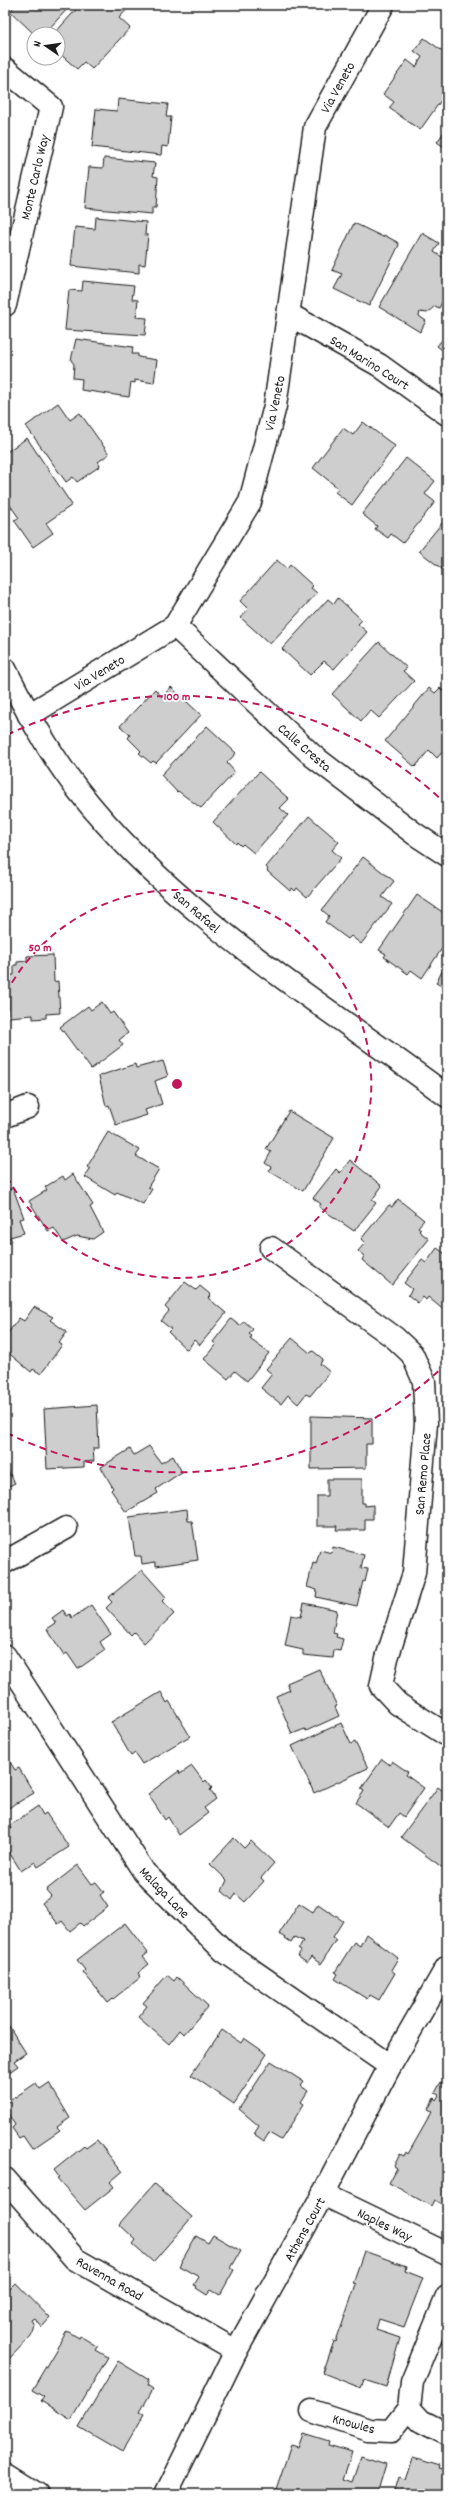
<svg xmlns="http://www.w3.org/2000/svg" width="452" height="2499" viewBox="0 0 452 2499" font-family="Dekko,sans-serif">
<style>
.building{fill:#cecece;stroke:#1c1c1c}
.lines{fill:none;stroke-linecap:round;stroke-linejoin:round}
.minor-casing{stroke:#1c1c1c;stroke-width:25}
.tertiary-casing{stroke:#1c1c1c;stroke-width:25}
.secondary-casing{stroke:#1c1c1c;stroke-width:25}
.minor{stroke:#fff;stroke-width:22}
.tertiary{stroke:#fff;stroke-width:22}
.secondary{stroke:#fff;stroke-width:22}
.ring{fill:none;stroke:#c2185b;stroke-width:2;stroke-dasharray:7 5}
.labels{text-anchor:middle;stroke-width:3.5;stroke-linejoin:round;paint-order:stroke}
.street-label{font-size:14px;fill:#1c1c1c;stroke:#fff}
.centre{fill:#c2185b;stroke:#fff;stroke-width:2}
.ring-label{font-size:12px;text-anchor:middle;font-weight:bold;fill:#c2185b;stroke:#fff;stroke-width:3.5;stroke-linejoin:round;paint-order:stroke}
</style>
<rect width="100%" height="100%" fill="#fff"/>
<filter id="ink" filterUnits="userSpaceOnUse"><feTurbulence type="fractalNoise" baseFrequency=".025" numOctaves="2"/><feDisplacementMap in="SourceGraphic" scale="8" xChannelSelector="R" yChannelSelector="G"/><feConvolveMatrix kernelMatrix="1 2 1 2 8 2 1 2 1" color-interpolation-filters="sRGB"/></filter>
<g filter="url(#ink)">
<g class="building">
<polygon points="16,5 71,5 44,34 34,34 10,11"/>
<polygon points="80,5 131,5 119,18 130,28 92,69 84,62 77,69 58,52 58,34 54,34"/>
<polygon points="424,38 447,54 447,92 420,130 389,108 394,102 383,94 407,60 416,67 422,57 414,51"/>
<polygon points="118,99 168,104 166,117 171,117 168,147 162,146 161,155 92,147 96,109 117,111"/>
<polygon points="447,128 447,149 437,142"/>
<polygon points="104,158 155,163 153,176 158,177 156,207 152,207 152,214 85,208 89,167 103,168"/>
<polygon points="96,217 146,222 145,235 148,235 145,265 139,264 139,273 71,266 75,227 95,229"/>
<polygon points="354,223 383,237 384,235 397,242 399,245 369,306 334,289 342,274 332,270"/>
<polygon points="422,233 439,243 434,252 447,260 447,293 439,308 435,306 427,313 420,312 419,316 426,321 420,332 379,307"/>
<polygon points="83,281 134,286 132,299 138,300 136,317 147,318 145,335 65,330 69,290 82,291"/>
<polygon points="447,334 447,354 437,346"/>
<polygon points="76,339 133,347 132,354 138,354 138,357 157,360 154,383 135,380 135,383 131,382 129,397 81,390 82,379 73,378 74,364 71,360"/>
<polygon points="58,403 70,420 80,413 109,454 98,462 100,466 77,482 73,477 66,482 26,426"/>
<polygon points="363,422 395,446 352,505 335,492 338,488 313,468 343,428 353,435"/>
<polygon points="27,438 72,505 46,523 53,533 33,547 14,520 19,518 5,498 5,453"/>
<polygon points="406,458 435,481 425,494 435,502 403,543 391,534 388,538 375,529 377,526 362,514"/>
<polygon points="447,517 447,573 419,551"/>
<polygon points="277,560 287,569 290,565 313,586 311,588 317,593 270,644 241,618 248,609 240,601"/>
<polygon points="338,598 362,620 358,624 367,632 334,669 324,661 310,675 282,649 328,599 334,604"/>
<polygon points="379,642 407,668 403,671 414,681 379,718 370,710 361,721 332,694"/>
<polygon points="171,687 201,715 156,763 153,761 151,763 139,753 141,751 128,738 130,735 120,726 155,689 162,697"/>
<polygon points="429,688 435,693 440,688 447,694 447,747 437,758 429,750 415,767 385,741"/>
<polygon points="207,726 236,753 227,763 235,772 201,808 178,791 177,792 161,775"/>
<polygon points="259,772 289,799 280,808 288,815 254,853 243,844 241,846 237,842 236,844 213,822"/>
<polygon points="309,816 339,842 332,850 341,858 307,897 297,888 295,891 292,888 290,891 267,871 268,869 266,867"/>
<polygon points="363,857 394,881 382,897 392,904 361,944 351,936 348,939 325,922 329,916 322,910"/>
<polygon points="417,895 447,915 445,926 447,927 447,941 422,978 411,970 408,974 384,957 386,954 379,950"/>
<polygon points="53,955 54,982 58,981 60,1013 46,1014 46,1018 33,1019 33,1015 9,1017 6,975 14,975 14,965 17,965 17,962 27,961 27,956"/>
<polygon points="447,962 447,989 436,983"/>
<polygon points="102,1002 110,1014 113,1012 128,1033 119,1040 123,1045 91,1069 60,1027 88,1006 91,1010"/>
<polygon points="163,1061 168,1076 155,1081 162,1104 145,1110 147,1115 116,1125 109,1105 106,1106 99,1076 135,1064 136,1068"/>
<polygon points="289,1111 334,1138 303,1191 269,1171 271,1167 265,1163 271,1152 266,1149"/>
<polygon points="108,1132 140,1150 136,1156 159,1169 148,1187 152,1189 143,1204 117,1192 115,1195 85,1177 90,1169 87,1167"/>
<polygon points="350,1160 382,1186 372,1200 376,1203 354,1231 319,1207 321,1204 313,1198 336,1169 340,1173"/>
<polygon points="73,1174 93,1205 90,1207 103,1232 93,1239 77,1236 63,1242 54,1228 48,1231 29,1201 47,1190 45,1187 63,1176 65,1180"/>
<polygon points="13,1188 24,1218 19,1219 24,1233 10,1237 12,1241 5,1244 5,1191"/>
<polygon points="398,1199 424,1220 418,1227 421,1229 419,1231 429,1239 392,1285 362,1260 364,1256 358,1251 365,1243 361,1239 389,1205 392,1207"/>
<polygon points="437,1248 447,1255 446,1312 428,1297 426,1300 423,1297 418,1303 408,1295 412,1289 404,1283 422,1260 426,1263"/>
<polygon points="185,1282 196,1290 200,1286 211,1295 208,1298 226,1313 200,1345 194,1340 189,1348 186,1349 168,1332 171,1329 161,1321 169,1311 165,1307"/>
<polygon points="34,1307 53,1317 50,1320 67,1332 59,1343 62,1345 41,1374 33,1369 31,1372 5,1350 5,1337 19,1318 24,1321"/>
<polygon points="231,1319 240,1326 244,1321 253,1329 249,1334 252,1336 250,1339 269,1353 247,1381 235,1371 228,1379 204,1359 216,1344 213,1342"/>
<polygon points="292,1338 310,1353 313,1351 323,1359 320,1364 330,1372 310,1396 306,1394 298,1404 288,1395 281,1404 261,1388 272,1374 266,1369"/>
<polygon points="97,1405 99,1448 93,1448 94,1461 84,1462 84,1467 47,1469 44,1409"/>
<polygon points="311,1416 372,1418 372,1444 366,1444 366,1468 311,1469"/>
<polygon points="149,1446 161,1463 173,1456 182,1472 156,1489 158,1493 126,1512 111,1490 113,1488 101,1467 130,1449 134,1455"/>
<polygon points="5,1466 15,1483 5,1488"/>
<polygon points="327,1479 362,1479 362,1503 365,1503 365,1506 373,1505 373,1519 365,1519 365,1530 336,1530 337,1526 317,1526 317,1496 327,1496"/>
<polygon points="187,1509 188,1521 192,1521 198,1560 156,1566 156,1562 142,1564 141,1556 135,1556 129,1517"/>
<polygon points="333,1547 364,1555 361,1568 368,1569 365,1582 363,1581 357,1606 316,1597 317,1590 307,1587 313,1563 316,1564 320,1550 332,1553"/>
<polygon points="142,1570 166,1597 162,1601 174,1614 144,1643 134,1632 131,1635 106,1608 112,1602 108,1598"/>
<polygon points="304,1603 337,1610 333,1633 337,1634 336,1637 343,1639 340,1651 334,1650 333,1658 303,1655 303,1650 285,1646 291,1615 301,1617"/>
<polygon points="91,1605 111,1634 100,1642 105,1650 78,1669 67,1653 64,1655 47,1629 56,1623 52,1618 63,1610 67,1616 70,1614 72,1618"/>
<polygon points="319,1669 337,1706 335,1707 339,1716 306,1731 305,1729 292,1734 276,1696 290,1690 287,1683"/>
<polygon points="161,1692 167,1703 169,1701 190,1736 142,1764 135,1753 131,1756 111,1722"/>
<polygon points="341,1723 351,1744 355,1742 368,1768 314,1793 292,1746"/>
<polygon points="5,1754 15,1770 19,1768 34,1793 5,1810"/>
<polygon points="382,1759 390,1765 392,1761 408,1772 406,1775 424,1788 404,1817 399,1813 389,1827 356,1803 364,1791 361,1789"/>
<polygon points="192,1766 204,1782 206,1780 212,1788 210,1790 216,1799 204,1808 208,1813 179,1835 168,1817 165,1820 148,1794 179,1771 180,1774"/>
<polygon points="438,1787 447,1794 447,1863 443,1868 401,1837"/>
<polygon points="38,1806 43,1815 46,1813 69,1847 38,1867 35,1862 21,1871 5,1846 5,1832 11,1829 9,1826"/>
<polygon points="234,1838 244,1848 251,1841 274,1863 261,1878 264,1881 245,1902 236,1894 232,1900 222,1891 227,1880 210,1864"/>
<polygon points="78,1865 92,1884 96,1882 104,1892 100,1895 108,1907 83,1926 80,1923 70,1931 62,1921 58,1924 42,1903 51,1896 46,1890"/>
<polygon points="299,1903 313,1912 318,1904 343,1921 333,1937 336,1939 321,1964 311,1957 307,1963 297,1956 301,1951 298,1949 303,1941 294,1937 291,1942 279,1934"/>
<polygon points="125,1923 148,1953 143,1957 149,1964 138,1973 141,1977 108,2003 83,1972 85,1970 77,1960"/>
<polygon points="366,1934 398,1958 391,1970 395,1973 379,2000 370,1995 367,1999 335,1979 338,1974 335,1972 354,1942 360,1946"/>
<polygon points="167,1975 174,1981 177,1977 208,2006 184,2034 180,2030 169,2044 138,2017 147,2006 143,2003"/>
<polygon points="5,2020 26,2053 14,2061 18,2066 5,2075"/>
<polygon points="222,2030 241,2043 244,2038 267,2054 234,2104 191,2075"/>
<polygon points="271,2061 304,2082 301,2086 308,2091 301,2102 304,2104 281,2140 269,2133 264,2141 254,2134 259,2126 239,2109"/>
<polygon points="447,2080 447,2207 434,2200 431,2206 389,2183 397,2168 394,2166 400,2154 404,2156 406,2152 408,2154 432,2112 428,2110 434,2098 436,2100 439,2095 435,2093 441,2082 445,2084"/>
<polygon points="36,2083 40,2089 49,2083 70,2118 57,2127 60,2130 32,2149 23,2136 19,2138 12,2128 15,2125 5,2109 5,2104"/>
<polygon points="97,2140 122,2172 110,2182 114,2187 85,2210 57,2178 59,2177 54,2170 84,2146 86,2148"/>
<polygon points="154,2184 192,2217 153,2262 133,2244 136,2240 119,2224"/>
<polygon points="213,2235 241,2251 231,2268 234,2270 220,2295 211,2290 207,2295 196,2288 197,2286 194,2285 199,2277 179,2266 196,2236 208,2243"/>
<polygon points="364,2251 406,2266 405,2271 423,2278 404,2327 379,2319 376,2330 400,2338 386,2387 364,2380 361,2388 323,2373 334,2341 336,2342 356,2284 353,2283"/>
<polygon points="16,2283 50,2318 42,2327 34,2318 31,2320 34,2325 31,2336 5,2363 5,2294"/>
<polygon points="67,2331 79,2338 80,2336 98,2347 96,2350 108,2357 71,2420 41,2401 44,2397 32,2390"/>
<polygon points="118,2361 149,2380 147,2385 153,2389 140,2412 144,2414 122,2452 79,2427"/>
<polygon points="303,2433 329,2441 328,2445 352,2452 343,2479 352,2482 361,2456 386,2464 377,2494 282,2494 275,2492 291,2445 298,2447"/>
<polygon points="413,2458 439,2466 438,2469 447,2471 447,2494 394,2494 399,2477 406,2479"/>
</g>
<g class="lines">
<defs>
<g id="minor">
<polyline points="5,69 51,107 5,305"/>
<polyline points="290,315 379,365 447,414"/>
<polyline points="175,626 313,756 415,834 447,855"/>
<polyline points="29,715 175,626 250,502 275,406 315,127 383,5"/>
<polyline points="5,1116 28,1107"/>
<polyline points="271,1248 395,1338 412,1354 424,1381 426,1423 414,1573 387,1658 381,1686 398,1704 447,1735"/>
<polyline points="5,1562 66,1528"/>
<polyline points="5,1656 144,1872 224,1951 390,2066"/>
<polyline points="5,2179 75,2259 236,2351"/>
<polyline points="323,2194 447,2254"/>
<polyline points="409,2408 412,2382 447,2297"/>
<polyline points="409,2408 421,2421 447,2434"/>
<polyline points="312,2411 369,2430 391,2431 409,2408"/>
</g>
<g id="tertiary">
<path d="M5,669C26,710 49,753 78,790C176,916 320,1001 447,1096"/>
<polyline points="166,2494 236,2351 323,2194 390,2066 447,1967"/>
</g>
<polyline id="secondary" points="5,2474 37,2494"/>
</defs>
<use href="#minor" class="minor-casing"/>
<use href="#tertiary" class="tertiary-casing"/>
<use href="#secondary" class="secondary-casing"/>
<use href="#minor" class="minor"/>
<use href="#tertiary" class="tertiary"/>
<use href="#secondary" class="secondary"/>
</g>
</g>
<g class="ring">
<path d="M6 993A194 194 0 1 1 6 1175"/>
<path d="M447 1363A388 388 0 0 1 7 1433M7 735A388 388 0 0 1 447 805"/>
</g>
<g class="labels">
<g class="street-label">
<text transform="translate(337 87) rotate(-61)" y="5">Via Veneto</text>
<text transform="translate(34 177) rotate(-77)" y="5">Monte Carlo Way</text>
<text transform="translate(370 362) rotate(32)" y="5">San Marino Court</text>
<text transform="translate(274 403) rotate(-78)" y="5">Via Veneto</text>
<text transform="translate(99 672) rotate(-31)" y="5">Via Veneto</text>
<text transform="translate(305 747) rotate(41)" y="5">Calle Cresta</text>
<text transform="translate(197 911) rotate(41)" y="5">San Rafael</text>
<text transform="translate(422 1474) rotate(-85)" y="5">San Remo Place</text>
<text transform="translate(165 1892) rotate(46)" y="5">Malaga Lane</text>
<text transform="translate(385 2224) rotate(26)" y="5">Naples Way</text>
<text transform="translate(304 2229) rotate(-61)" y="5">Athens Court</text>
<text transform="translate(110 2278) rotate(30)" y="5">Ravenna Road</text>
<text transform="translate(354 2423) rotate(15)" y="5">Knowles</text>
</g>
</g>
<circle cx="177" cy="1084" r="6" class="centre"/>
<g class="ring-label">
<text x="177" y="700">100 m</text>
<text x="40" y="951">50 m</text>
</g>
<rect width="452" height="2499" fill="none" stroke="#fff" stroke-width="20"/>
<rect x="10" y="10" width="432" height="2479" fill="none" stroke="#1c1c1c" stroke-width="1.5" filter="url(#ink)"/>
<g transform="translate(46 46) rotate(283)"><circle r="19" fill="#ffffff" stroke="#a4a4a4"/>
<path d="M0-3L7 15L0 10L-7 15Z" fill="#1c1c1c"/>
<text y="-6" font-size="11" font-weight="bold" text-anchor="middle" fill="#1c1c1c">N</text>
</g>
</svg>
